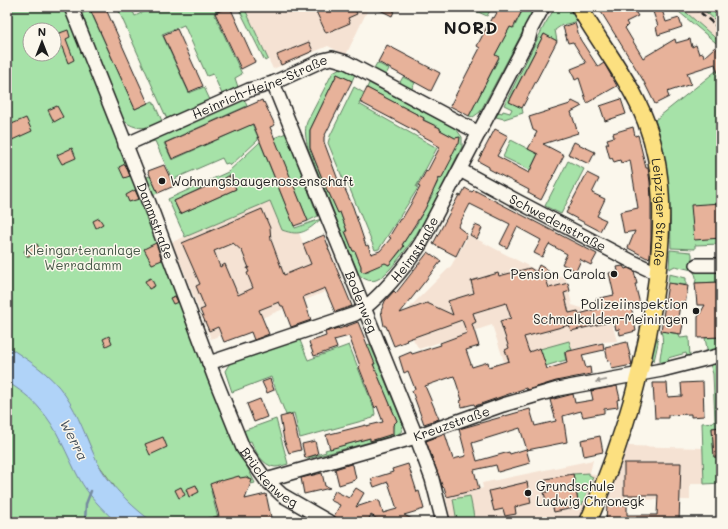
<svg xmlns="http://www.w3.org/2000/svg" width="728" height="529" viewBox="0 0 728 529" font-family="Mali,sans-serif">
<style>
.built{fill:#f5e2d3}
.green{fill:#a6e2a8;stroke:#617f62;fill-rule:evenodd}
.water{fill:#b0d3f8;stroke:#758aa0}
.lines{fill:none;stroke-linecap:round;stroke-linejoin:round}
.stream{stroke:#758aa0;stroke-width:2.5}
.building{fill:#e7b29a;stroke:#1c1c1c;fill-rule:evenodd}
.minor-casing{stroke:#1c1c1c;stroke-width:16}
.major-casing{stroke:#1c1c1c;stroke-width:19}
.minor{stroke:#fbf7ec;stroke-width:13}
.major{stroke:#fce080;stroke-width:16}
.rail{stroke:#1c1c1c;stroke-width:2.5;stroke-dasharray:6 3;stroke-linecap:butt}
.oneway{fill:#97948e}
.poi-dot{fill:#1c1c1c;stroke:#fbf7ec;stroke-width:1.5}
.labels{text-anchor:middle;stroke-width:3;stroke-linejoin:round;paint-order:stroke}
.street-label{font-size:13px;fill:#1c1c1c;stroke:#fbf7ec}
.poi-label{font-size:13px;fill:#1c1c1c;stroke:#fbf7ec;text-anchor:start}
.park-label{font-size:13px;fill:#455746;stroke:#fbf7ec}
.water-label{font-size:14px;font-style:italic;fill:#48535e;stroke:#fbf7ec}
.district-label{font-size:17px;font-weight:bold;letter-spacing:1px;fill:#1c1c1c;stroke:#fbf7ec}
</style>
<rect width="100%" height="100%" fill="#fbf7ec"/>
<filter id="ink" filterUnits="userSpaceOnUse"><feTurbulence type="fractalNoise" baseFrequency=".025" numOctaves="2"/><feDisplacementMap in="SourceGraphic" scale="8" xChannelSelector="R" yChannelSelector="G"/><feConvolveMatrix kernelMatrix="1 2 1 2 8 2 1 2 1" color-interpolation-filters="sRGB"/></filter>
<g filter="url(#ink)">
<g class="built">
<polygon points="244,7 369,7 346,55 328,46 273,69"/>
<polygon points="680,7 700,7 715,20 721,25 721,43"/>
<polygon points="270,201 282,230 291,233 299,233 309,259 330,250 344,284 211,339 172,242"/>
<polygon points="469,235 547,276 548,280 565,275 572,305 594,312 609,313 617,341 602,342 563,352 508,373 492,325 419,349 405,326 410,307 451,266"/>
<polygon points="628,446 703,448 704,484 690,484 690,500 608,499"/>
<polygon points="593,460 590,473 597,476 579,522 451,522 446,498 483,488 482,483"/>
</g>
<g class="green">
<path d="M7,7H64L176,286L239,450L255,483L251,484L245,481L211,491L219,522H7ZM30,30H54V54H30ZM85,434L96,461L115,487L63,444Z"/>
<polygon points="117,7 131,7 135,16 154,7 227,7 214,13 242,74 235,78 238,87 222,94 213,74 207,76 184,25 162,34 189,93 204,87 210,100 167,119"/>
<polygon points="238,7 244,7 268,59 265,61"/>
<polygon points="467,7 492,7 487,16"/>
<polygon points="524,7 536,7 480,112 473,117 469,116 499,58 495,55 510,27 514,28"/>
<path d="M558,7C571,6 572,10 579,21L562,25L555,30L557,41L544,34L509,101L522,108L523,113L504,119L496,117L499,112L502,113L503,111L510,113L512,109L504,105L545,24L553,11Z"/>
<polygon points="673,7 680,7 721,43 721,47"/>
<polygon points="700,7 710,7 721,16 721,25"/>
<path d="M90,10L135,109L153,101L162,121C148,129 136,131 123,120L79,15Z"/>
<polygon points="377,63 389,69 385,76 373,70"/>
<path d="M721,67V244L695,245V249L671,248C670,204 669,161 655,120Z"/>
<path d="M340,68L355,74L352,81L337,74L310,130V148L328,193H329L338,213L340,212L347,231L345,232L353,251H355L361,266V271L364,272L369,271V269L384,262L389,265L404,247L402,245L414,227H415L433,194L432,193L451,157L455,138L440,130V128L424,120V118L367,88L369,83L456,129L462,137V147C441,188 422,234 390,269C386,273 382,278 376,280C370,282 364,279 359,275L308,148C306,139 304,131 307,122L333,72Z"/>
<polygon points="403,77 415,83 411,90 399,84"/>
<polygon points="354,87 364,93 359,104 437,148 416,187 418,188 379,249 375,250 347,182 343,179 328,143 330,136"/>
<polygon points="244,99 247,106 164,143 172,160 252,124 258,137 258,140 230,166 228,163 225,164 222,158 176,178 178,184 175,186 155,141 148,143 149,142"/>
<polygon points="286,133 318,216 308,221 274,138"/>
<polygon points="511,140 538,154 530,170 503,157"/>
<path d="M260,142L295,228L321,219C307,231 301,237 282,230L270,201L185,237L168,199L228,172ZM230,175L236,189L180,214L174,201Z"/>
<polygon points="568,161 584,169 561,214 545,206"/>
<polygon points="150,176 158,193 152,195 144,178"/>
<path d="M670,250L691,252L692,254V264L721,269V297L720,282L695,283C697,278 696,274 692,270L675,266L669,269Z"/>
<polygon points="669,274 686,278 686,285 668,283"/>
<path d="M661,331L679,334L680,338L689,337L690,358L688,359L686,353L668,358L669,364L661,365C657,356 666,346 661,331Z"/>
<path d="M656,332L658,343L654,361C650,352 654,341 656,332Z"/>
<polygon points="721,337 721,351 708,354 705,338"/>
<polygon points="299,338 308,360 349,345 374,408 375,414 373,418 300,438 294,413 286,415 271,377 232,392 225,371 231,361"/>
<polygon points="569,341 572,350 564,352 566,360 521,373 543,358 540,349"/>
<path d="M370,344L402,422C404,428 402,433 396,435L307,459L306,458L326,452L325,450L370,438L371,441L392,434L393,425L397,421L373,364H374L367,345Z"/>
<polygon points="718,362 720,368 721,368 721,424 719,424 719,427 712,428 714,457 721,457 721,459 717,460 719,481 721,481 721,483 704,484 702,423 715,422 713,374 710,364"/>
<path d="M276,419L288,464C284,465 279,467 275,467C263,466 255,451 251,441L244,443L240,432Z"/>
<polygon points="589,473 589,475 593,477 582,505 579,505 573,474"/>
<polygon points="470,496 475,522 457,522 453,499"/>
</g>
<path class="water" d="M7,346C29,361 50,373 65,395C79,415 86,438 96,459C106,482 133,508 153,522H116C102,509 88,495 79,478C67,456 57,427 40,409C31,398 19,389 7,382Z"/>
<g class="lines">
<polyline class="stream" points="85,522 86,504 91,491"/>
</g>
<g class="building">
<polygon points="89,7 105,7 148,103 135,109"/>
<polygon points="228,7 230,7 255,62 241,69 215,13"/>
<polygon points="314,7 354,7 357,14 348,18 350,23 326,33"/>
<polygon points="374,7 396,7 392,16"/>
<polygon points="500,7 524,7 513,28 510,27 495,55 499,57 469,116 450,106 480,48 477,46 492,17 494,18"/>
<polygon points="598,7 632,7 638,16 626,22 628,25 625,28 643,58 675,39 676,43 690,39 692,47 696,45 699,54 703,53 704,57 715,47 721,54 721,79 720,79 715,64 687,73 691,84 667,92 669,97 655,104 643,80"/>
<polygon points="656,7 661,7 666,22 679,18 682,27 658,35 656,27 658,26 652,9"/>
<polygon points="575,23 580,39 598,67 604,63 617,86 587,103 579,78 575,80 571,69 586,63 573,42 568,43 563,27"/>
<polygon points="177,29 203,86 189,92 163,35"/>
<polygon points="68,30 70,37 66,39 74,60 68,63 57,34"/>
<polygon points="544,34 557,41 522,108 509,102"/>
<polygon points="309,42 313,51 281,65 277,55"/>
<polygon points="387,45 440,73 431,91 378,62"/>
<polygon points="337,74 352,81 324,137 324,142 341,188 344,187 353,207 366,246 368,245 371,254 380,251 391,238 389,237 400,219 402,219 412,202 420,187 418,186 426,171 427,172 440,147 433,143 434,142 417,133 417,132 360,102 367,88 424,118 423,120 440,128 440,130 455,138 460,137 459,144 457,145 451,157 452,158 441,179 439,178 425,209 402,245 404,246 389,265 385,263 364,272 361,271 361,266 355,251 353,251 345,231 347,231 340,212 338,213 329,193 328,193 310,148 310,130"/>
<polygon points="621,99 626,114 605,121 600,106"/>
<polygon points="262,100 263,103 264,102 275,125 270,127 308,221 294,226 253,124 172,159 165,143"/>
<polygon points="572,101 582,106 571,112 578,133 543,144 564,155 541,200 528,193 529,190 489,169 489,167 478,161 495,129 508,136 497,156 529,173 538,154 528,149 537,132 533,130 529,117 570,104"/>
<polygon points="57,106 63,117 54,122 48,110"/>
<polygon points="26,118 32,131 12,140 9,134 7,135 7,126"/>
<polygon points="633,127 635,136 638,135 646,168 648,168 650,182 651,200 651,239 650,257 647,258 628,248 635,231 624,233 620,212 638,208 630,160 621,163 620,160 614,162 612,158 610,159 606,144 609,144 607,139 614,137 613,133"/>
<polygon points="574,142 595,152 589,164 568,154"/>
<polygon points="72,148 76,158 62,164 57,155"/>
<polygon points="125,164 130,176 124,178 119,167"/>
<polygon points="164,165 174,186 158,193 148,171"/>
<polygon points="587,173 599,179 592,193 605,199 597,216 606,220 600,231 566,213"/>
<polygon points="230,176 236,189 180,214 174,201"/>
<polygon points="465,188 472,192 474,190 597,254 591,265 579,259 580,262 576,271 562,264 567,254 549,244 542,257 534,253 541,240 517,227 507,248 500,244 510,224 470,204 458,227 467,234 456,256 433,244 459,195 461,196"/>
<polygon points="135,190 139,199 129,202 126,195"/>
<polygon points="721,203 721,238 694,240 691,205"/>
<path d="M262,209L270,228L271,240L284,275L311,264L303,244L324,235L329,248H328L352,306L335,312L325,288L303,297L311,320L291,327L283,306H281L279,302L259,310L269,334L254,340L251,332L224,342L218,327L209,331L200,310L205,308L196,286L200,284L182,243ZM233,243L242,251L249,268H247L249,272L247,273L253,288L238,295L225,264L220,267L214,251Z"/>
<polygon points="99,218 103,224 96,228 93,221"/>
<polygon points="475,225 482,228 477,239 470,235"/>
<polygon points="156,243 162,260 152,264 144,249"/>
<polygon points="37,244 40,250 29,256 27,256 24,251"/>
<path d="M428,252L441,261L400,313L427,303L453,315L448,301L474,293L471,281L498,273L499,276L530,268L536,272L539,265L548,270L545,276L549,288L568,283L570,291L564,293L569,313L578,311L579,314L598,309L596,299L614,295L609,273L618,271L617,267L623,266L625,269L628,268L634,271L637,284H635L640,304L631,306L636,331L620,335L619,329L616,330L614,321L571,331L569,325L524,337L529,352L540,348L547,369L567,363L565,352L603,343L604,350L582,355L586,368L590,367L591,374L556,381L527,390L526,388L475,406L474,404L462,407L460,401L462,400L454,376L425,386L439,419L424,424L412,391L415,389L408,371L404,373L399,357L411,352L412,354L441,345L440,343L467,333L462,320L406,340L407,341L394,346L386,326H384L381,311L385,301L394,291L396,293ZM506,303L511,318L500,321L509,348L505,350L509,361L489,367L488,362L472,367L466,350L479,346L472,324L476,322L473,313Z"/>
<polygon points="151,278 155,286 149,289 145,281"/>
<polygon points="720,282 721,337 698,338 698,317 705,305 697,305 695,283"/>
<polygon points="668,283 688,286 685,305 680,304 678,318 684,319 681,334 661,331"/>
<polygon points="175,296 178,302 173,304 170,298"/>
<polygon points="358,322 375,364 373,364 397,421 393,425 393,434 370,441 370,438 330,449 326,435 366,425 366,426 383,422 377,406 375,408 359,367 360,366 349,336 334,340 337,348 314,356 309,342 326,336 325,332 338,328 339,329"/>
<polygon points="109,336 112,343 106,346 103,339"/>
<polygon points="627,342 632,365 612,369 610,360 608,361 605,347"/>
<polygon points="270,379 274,390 267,393 262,382"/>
<polygon points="703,382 704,416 691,417 691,414 668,415 668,418 655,418 653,383 667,383 668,397 682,396 681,383"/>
<polygon points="617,386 620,399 617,400 618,407 604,409 604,413 583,417 581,411 563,416 567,442 527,450 520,428 472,443 477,461 509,452 510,454 526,449 530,463 498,472 496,465 474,470 479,489 447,497 444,487 443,488 426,441 445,434 453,459 466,456 459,429 530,409 535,426 556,421 550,400 573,394 575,403 593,400 591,391"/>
<polygon points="260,399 267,417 254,422 247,404"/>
<polygon points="292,414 301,450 289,453 284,440 280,417"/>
<polygon points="721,427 721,457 714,457 712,428"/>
<polygon points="600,436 603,452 584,456 581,440"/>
<polygon points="163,437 167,447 150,455 145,444"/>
<polygon points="315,441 318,454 305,458 302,444"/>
<polygon points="624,463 681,463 679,522 606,522 607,505 627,505 627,515 657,515 658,495 624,495"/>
<polygon points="351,464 353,465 356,479 355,479 355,480 339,485 335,469"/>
<polygon points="408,464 417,492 419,491 424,509 404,515 418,522 382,522 371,515 367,522 343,522 334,516 340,505 330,500 335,491 349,498 356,488 364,493 356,507 377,500 380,502 383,513 397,509 388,482 374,487 371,479 393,472 392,469"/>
<polygon points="322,473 325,486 330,488 304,494 301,478"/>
<polygon points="573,474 579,507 554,512 552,504 547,506 544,492 548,492 546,479"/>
<polygon points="239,476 240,478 246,477 252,480 245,499 266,494 272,522 204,522 204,519 219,516 210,484 221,480 221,481"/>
<polygon points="527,482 531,503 515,507 516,514 505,516 503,509 494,511 489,491"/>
<polygon points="196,485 199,492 189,497 186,489"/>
<polygon points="181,487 185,495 179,498 175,490"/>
</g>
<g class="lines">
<defs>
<g id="minor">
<path id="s1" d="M71,7L149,203L214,376L243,448L266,480L282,495L329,522"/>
<polyline points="720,7 721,8"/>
<path id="s2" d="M273,83L416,436L432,479L443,522"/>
<path id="s3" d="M125,145L249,90L273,83L323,60L332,58L346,62L479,133"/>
<path id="s4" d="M460,170L517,201L633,262L650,270L658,271"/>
<polyline points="697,265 721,265"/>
<path id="s5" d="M209,363L355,314C376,303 408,264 421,243L529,37L531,29L543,7"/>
<path id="s6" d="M266,480L409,439L416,436L503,405L558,389L662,370L721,355"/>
</g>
<g id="major">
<path id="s7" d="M579,7C601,45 631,82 646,122C665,172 663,227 657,278C647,362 622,444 588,522"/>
</g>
</defs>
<use href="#minor" class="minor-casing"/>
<use href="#major" class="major-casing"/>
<use href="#minor" class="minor"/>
<use href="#major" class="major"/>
<polyline class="rail" points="694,7 721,30"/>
</g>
<defs><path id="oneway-solid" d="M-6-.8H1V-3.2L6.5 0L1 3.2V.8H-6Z"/></defs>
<use class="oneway" href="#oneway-solid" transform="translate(601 381) rotate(169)"/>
</g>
<g class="poi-dot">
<circle cx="162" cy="181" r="4"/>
<circle cx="614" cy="274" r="4"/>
<circle cx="696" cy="311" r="4"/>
<circle cx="528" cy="493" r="4"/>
</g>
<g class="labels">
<g class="street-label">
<text dy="5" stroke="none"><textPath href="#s3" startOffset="147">Heinrich-Heine-Straße</textPath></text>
<text dy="5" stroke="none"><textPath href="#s7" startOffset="225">Leipziger Straße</textPath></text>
<text dy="5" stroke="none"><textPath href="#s1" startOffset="230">Dammstraße</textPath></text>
<text dy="5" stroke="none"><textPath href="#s4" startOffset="111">Schwedenstraße</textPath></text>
<text dy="5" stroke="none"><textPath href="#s5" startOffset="243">Heimstraße</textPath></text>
<text dy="5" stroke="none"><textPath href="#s2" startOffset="236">Bodenweg</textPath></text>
<text dy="5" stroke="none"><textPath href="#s6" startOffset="194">Kreuzstraße</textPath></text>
<text dy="5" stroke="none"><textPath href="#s1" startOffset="513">Brückenweg</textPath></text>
</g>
<g class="poi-label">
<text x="170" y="186">Wohnungsbaugenossenschaft</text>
<text x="606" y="279" text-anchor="end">Pension Carola</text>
<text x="688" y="309" text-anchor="end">Polizeiinspektion<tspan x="688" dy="15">Schmalkalden-Meiningen</tspan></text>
<text x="536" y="491">Grundschule<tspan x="536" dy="15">Ludwig Chronegk</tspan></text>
</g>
<g class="park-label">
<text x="83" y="255">Kleingartenanlage<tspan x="83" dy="15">Werradamm</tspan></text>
</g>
<g class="water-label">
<text transform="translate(74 440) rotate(63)" y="5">Werra</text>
</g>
<g class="district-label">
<text x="471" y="34">NORD</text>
</g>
</g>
<rect width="728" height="529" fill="none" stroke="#fbf7ec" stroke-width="24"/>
<rect x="12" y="12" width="704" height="505" fill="none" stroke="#1c1c1c" stroke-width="1.5" filter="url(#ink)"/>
<g transform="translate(42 42)"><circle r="19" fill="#fbf7ec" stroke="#a29f99"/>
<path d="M0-3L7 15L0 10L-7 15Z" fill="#1c1c1c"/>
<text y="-6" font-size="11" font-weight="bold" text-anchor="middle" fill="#1c1c1c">N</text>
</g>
</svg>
